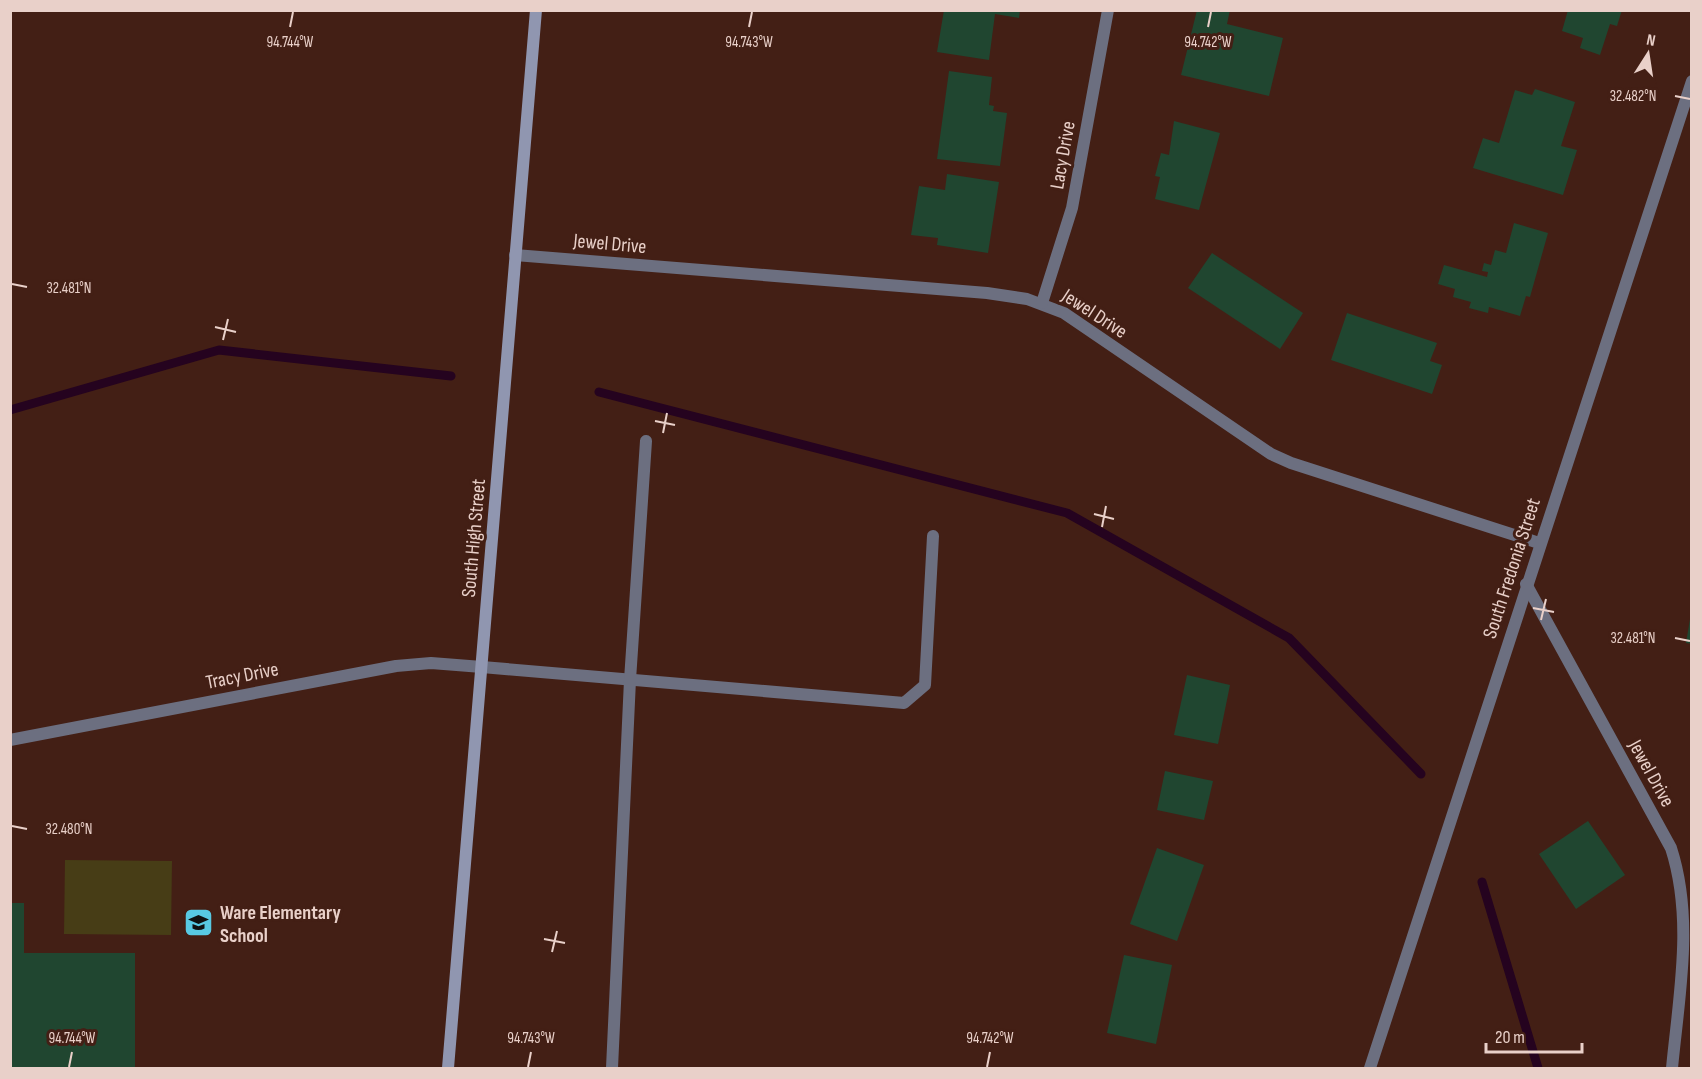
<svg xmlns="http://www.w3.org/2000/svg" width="1702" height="1079" viewBox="0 0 1702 1079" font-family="'Sofia Sans Condensed',sans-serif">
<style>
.green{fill:#473d16}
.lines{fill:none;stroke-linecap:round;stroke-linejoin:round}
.stream{stroke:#25031f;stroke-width:9}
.building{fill:#204630}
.lane{stroke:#6c6f80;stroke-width:12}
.street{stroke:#6c6f80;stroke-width:12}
.secondary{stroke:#9096b0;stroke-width:12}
.ticks{fill:none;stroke:#e9d0c9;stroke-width:2}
.labels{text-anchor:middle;stroke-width:6;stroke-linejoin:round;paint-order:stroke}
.street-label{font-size:20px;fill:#e9d0c9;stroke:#431f15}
.poi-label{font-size:20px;font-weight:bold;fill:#e9d0c9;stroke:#431f15;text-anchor:start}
.ticks-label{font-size:15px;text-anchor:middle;fill:#e9d0c9;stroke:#431f15;stroke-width:6;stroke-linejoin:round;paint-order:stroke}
</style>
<rect width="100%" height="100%" fill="#431f15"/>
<polygon class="green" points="65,860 172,861 171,935 64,934"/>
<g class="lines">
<g class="stream">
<polyline points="599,392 1067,513 1289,638 1421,774"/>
<polyline points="10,410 219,350 451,376"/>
<polyline points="1482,882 1538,1068"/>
</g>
</g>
<g class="building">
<polygon points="944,10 1020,10 1019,18 995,14 989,60 937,52"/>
<polygon points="1197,10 1230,10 1227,24 1283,38 1269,96 1181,75"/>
<polygon points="1568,10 1622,10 1617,26 1610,24 1600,55 1580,48 1583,38 1562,31"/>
<polygon points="949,71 992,77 989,105 994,106 993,111 1007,113 1000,166 937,159"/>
<polygon points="1535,89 1575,102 1561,146 1577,150 1563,195 1473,168 1483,138 1499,143 1515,90 1532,95"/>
<polygon points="1174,121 1220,133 1199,210 1155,199 1160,177 1155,176 1161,153 1169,155"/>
<polygon points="947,174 999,182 988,253 937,245 938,238 911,235 919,186 945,190"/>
<polygon points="1514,223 1548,233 1530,297 1526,296 1520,316 1489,307 1488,313 1469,308 1471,302 1453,297 1455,289 1438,284 1444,265 1487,277 1488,272 1482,271 1484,263 1491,265 1495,250 1506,253"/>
<polygon points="1212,253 1303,313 1280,349 1188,288"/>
<polygon points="1347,313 1437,343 1430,361 1442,365 1432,394 1331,360"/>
<polygon points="1690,619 1692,620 1692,644 1686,643"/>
<polygon points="1187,675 1230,685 1218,744 1174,735"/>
<polygon points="1165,771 1213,781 1204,820 1157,810"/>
<polygon points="1588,821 1625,875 1576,909 1539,854"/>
<polygon points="1157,848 1204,865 1177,941 1130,924"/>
<polygon points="10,903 24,903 24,953 135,953 135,1068 10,1068"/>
<polygon points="1124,955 1172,965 1156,1044 1107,1033"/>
</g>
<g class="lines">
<g class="lane">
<polyline points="482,667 904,703 925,685 933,536"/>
<polyline points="612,1068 630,680 646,441"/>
</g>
<g class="street">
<polyline points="515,255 987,293 1027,299 1064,313 1271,454 1291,463 1539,543"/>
<polyline points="1042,303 1072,208 1108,10"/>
<path d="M1526,584L1671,848C1694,919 1679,995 1672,1068"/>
<polyline points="10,740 396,666 431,663 482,667"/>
<polyline points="1370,1068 1692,81"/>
</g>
<polyline class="secondary" points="448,1068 536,10"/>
</g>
<path class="ticks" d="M290,27L293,12M749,27L752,12M1208,27L1211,12M1675,96L1690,99M12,284L27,287M215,327L236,332M223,340L228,319M655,421L675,425M663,433L667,413M1094,514L1114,519M1102,527L1106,506M1533,608L1554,612M1541,620L1546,599M1675,638L1690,641M12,826L27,829M544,939L565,943M552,952L557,931M69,1067L72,1052M528,1067L531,1052M987,1067L990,1052"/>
<defs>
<symbol id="school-square" viewBox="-11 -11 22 22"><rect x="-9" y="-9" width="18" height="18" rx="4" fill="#58c9e3" stroke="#431f15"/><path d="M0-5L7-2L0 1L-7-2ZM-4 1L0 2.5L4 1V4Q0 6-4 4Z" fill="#111"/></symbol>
</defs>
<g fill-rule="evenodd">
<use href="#school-square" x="182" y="906" width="33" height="33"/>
</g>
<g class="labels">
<g class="street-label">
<text transform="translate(1062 155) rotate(-80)" y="7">Lacy Drive</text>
<text transform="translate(610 243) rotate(5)" y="7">Jewel Drive</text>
<text transform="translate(1095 313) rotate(33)" y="7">Jewel Drive</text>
<text transform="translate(473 538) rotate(-85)" y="7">South High Street</text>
<text transform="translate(1511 568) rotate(-72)" y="7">South Fredonia Street</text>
<text transform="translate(242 675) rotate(-11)" y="7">Tracy Drive</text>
<text transform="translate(1652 773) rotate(61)" y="7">Jewel Drive</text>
</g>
<g class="poi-label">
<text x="220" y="919">Ware Elementary<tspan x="220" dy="23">School</tspan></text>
</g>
</g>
<g class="ticks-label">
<text x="290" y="47">94.744°W</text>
<text x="749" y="47">94.743°W</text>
<text x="1208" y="47">94.742°W</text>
<text x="1633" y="101">32.482°N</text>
<text x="69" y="293">32.481°N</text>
<text x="1633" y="643">32.481°N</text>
<text x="69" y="834">32.480°N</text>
<text x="72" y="1043">94.744°W</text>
<text x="531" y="1043">94.743°W</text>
<text x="990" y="1043">94.742°W</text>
</g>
<rect width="1702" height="1079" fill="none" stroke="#e9d0c9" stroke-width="24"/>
<g transform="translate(1648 54) rotate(12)" stroke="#431f15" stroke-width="4.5" paint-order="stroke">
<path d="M0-4.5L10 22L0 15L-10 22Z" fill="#e9d0c9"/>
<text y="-9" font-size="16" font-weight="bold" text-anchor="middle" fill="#e9d0c9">N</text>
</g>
<path d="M1486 1043v9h96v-9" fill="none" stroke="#e9d0c9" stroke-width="3"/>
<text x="1495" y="1043" font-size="18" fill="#e9d0c9" stroke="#431f15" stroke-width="4.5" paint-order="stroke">20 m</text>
</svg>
